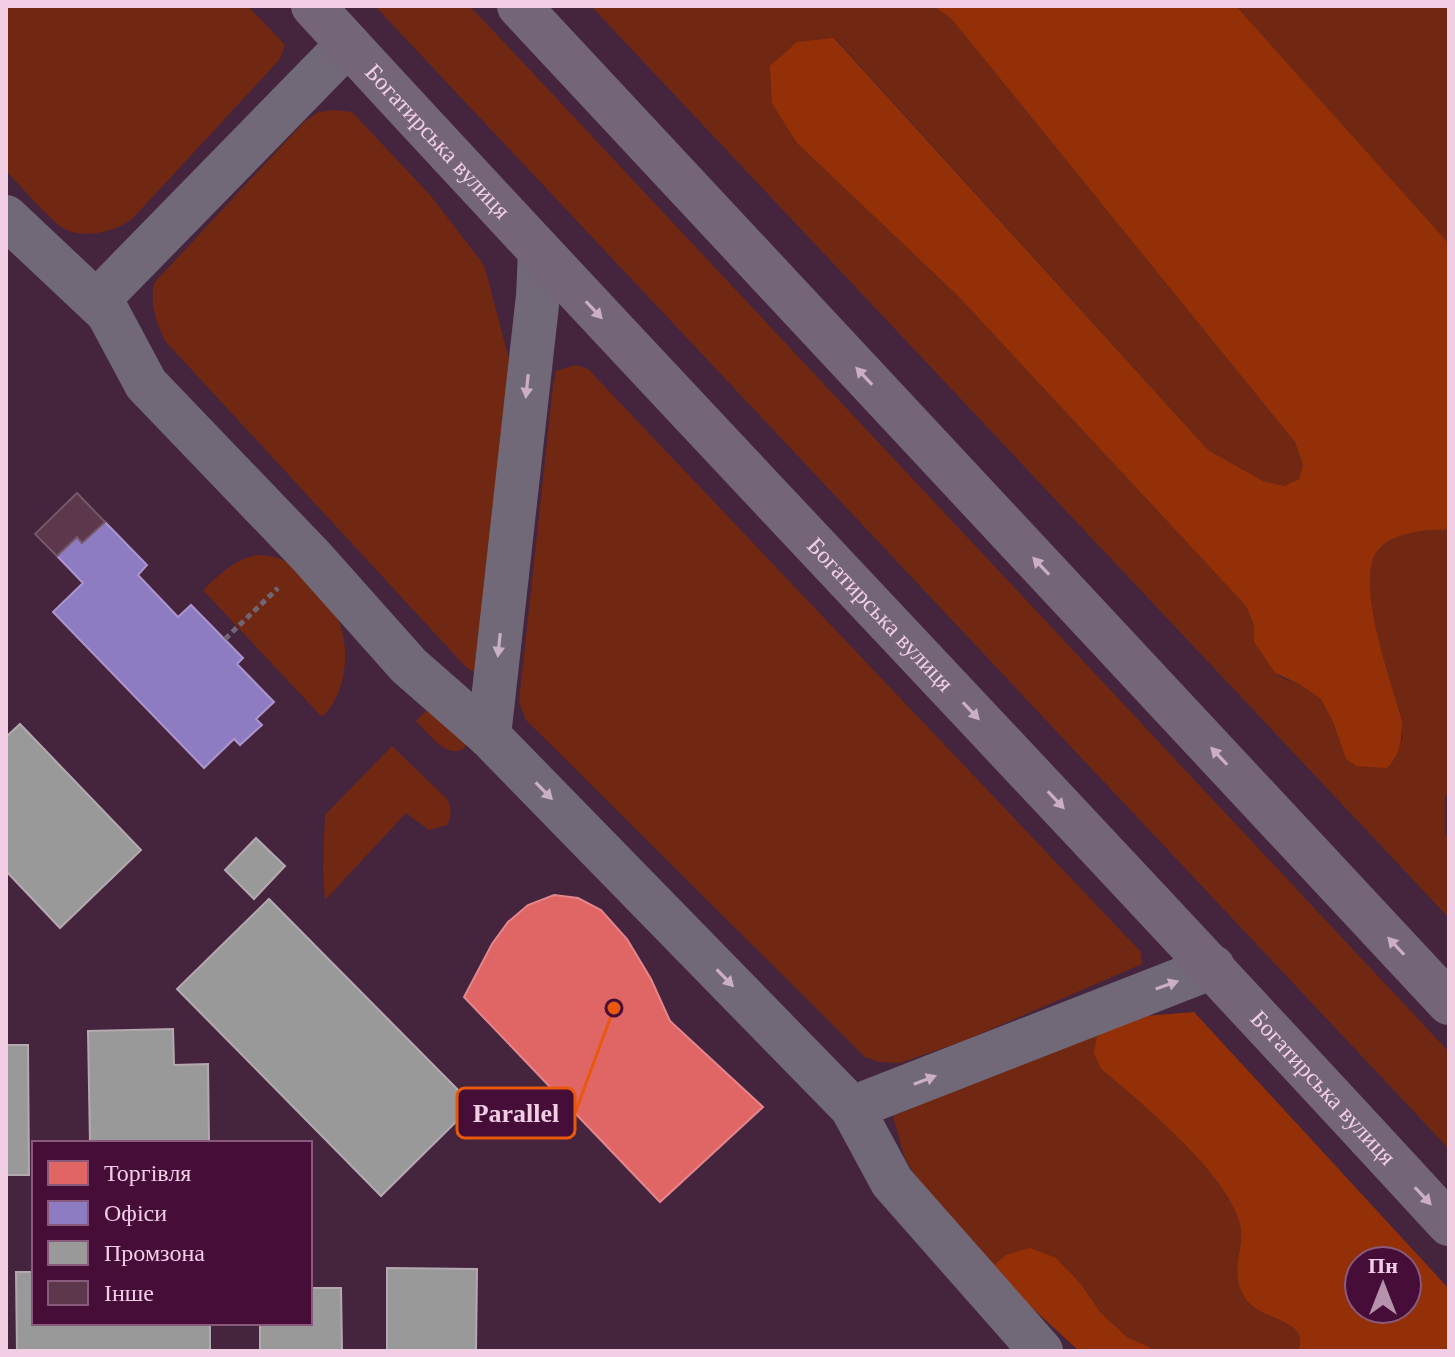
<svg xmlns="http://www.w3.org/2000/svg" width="1455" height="1357" viewBox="0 0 1455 1357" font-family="'Times New Roman',serif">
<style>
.green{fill:#712812}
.forest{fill:#943008;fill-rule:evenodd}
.shops{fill:#e06666;stroke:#e5858c;stroke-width:2}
.offices{fill:#8e7cc3;stroke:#ac95cd;stroke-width:2}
.industry{fill:#999;stroke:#b4a9b0;stroke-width:2}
.building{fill:#5d384d;stroke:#745867;stroke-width:2}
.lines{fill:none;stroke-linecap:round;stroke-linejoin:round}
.path{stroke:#726573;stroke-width:5;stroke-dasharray:6 4;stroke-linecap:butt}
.minor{stroke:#716977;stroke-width:44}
.major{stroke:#746678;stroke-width:44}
.oneway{fill:#ccafc4}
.oneway2{fill:#cbb0c4}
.labels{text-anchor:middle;stroke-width:8;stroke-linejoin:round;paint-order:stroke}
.street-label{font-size:24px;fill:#f2cee5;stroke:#450d38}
.leader{fill:none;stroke:#e8590c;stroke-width:3}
.callout-dot{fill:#e8590c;stroke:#450d38;stroke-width:3}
.callout{fill:#450d38;stroke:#e8590c;stroke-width:3}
.callout-label{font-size:26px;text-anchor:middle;font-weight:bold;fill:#f2cee5}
</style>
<rect width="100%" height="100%" fill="#44253d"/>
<g class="green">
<path d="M6,6H248L285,45L280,59L133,218C116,232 80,241 60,226C41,211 24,189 6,171Z"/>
<polygon points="375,6 470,6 1449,1052 1449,1149"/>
<path d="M591,6H933L951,17L1295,442L1303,465L1299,479L1284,486L1263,481L1208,450L835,38L797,143L958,296L1246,606L1254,625V642L1275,673L1282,678L1301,685L1321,699L1333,722L1346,759L1402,741V721C1391,680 1359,599 1373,559C1382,533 1426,529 1449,530V792L1445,796V834L1449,838V918Z"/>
<polygon points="1236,6 1449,6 1449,244 1440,235"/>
<path d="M334,110L352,112L430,195L481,261L485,268L510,363L480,667L473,672L465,666L166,342C156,323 150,305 154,283L305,121L319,112Z"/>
<polygon points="576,365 588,369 1141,952 1142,964 966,1040 900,1063 879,1062 865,1057 526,720 519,702 553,386 556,371"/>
<path d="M260,555C265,556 273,556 278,558C290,562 299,574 307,583C315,592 326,601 333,611C353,640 348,693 322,717L203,590C221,574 235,558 260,555Z"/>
<path d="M432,705L465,739V747C449,762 428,733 416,721Z"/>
<path d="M392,746L446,798C452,808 452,815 447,825L429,830L406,813L325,900L323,867L325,815Z"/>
<path d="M1098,1031L1101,1069C1141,1102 1227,1173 1239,1221C1247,1248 1227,1270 1245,1298C1260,1322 1311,1318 1298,1351H1158L1127,1337L1100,1312L1081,1284L1056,1258L990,1269L932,1207L904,1156L893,1116Z"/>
</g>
<g class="forest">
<path d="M933,6H1236L1449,244V530C1426,529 1382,533 1373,559C1360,599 1391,680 1402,721C1402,739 1400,755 1387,768L1357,766L1346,759L1333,722L1321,699L1301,685L1275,673L1254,642V625L1246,606L958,296L797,143L772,103L770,66L797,42L834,38L1208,450L1263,481L1284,486L1299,479L1303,465L1295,442L951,18Z"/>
<path d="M1194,1012L1449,1289V1351H1298C1311,1318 1260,1322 1245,1298C1227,1270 1247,1248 1239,1221C1226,1173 1141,1102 1101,1069L1094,1053L1098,1031L1144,1016ZM1359,1261H1407V1309H1359Z"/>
<polygon points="1030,1248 1056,1258 1081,1284 1100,1312 1127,1337 1158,1351 1079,1351 990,1269 1006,1255"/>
</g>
<polygon class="shops" points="554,895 578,898 601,910 627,939 651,979 670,1021 763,1107 660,1202 464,997 492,944 508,922 528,905"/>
<polygon class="offices" points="105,522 147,565 138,575 178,617 191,605 243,658 237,664 274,702 256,719 262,725 240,745 234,739 204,768 53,612 83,583 57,556 77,537 82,543"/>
<g class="industry">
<polygon points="20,724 141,850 60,928 6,871 6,737"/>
<polygon points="256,838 285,866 254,899 225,870"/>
<polygon points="269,899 473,1105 381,1196 177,989"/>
<polygon points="173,1029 174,1065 208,1064 209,1143 90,1143 88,1031"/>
<polygon points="6,1045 28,1045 29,1175 6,1175"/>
<polygon points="387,1268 477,1269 476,1351 387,1351"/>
<polygon points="16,1272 34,1272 34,1323 210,1323 210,1351 17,1351"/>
<polygon points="310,1288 341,1288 342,1351 260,1351 260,1323 310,1323"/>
</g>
<polygon class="building" points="77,493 105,522 82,543 77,537 57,556 35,534"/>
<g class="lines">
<polyline class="path" points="225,639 278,588"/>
<g class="minor">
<polyline points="6,217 108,313 146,384 311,556 409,666 489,736 852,1108 892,1182 1041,1351"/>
<polyline points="97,301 348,44"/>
<polyline points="489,736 538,296 540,253"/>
<polyline points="852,1108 1213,967"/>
</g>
<g class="major">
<path id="s1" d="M313,6C688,415 1074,815 1449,1224"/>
<polyline points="519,6 1449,1003"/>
</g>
</g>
<defs><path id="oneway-solid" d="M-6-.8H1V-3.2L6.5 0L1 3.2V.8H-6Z" transform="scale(2)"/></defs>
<g class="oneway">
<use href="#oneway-solid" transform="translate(594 310) rotate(47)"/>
<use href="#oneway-solid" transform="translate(864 376) rotate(-133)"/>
<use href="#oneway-solid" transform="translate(1041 566) rotate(-133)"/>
<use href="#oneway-solid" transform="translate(971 711) rotate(47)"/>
<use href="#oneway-solid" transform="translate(1219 756) rotate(-133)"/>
<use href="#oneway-solid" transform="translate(1056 800) rotate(47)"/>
<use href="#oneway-solid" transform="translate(1396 946) rotate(-133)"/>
<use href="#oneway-solid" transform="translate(1423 1196) rotate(47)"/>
</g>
<g class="oneway2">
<use href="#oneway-solid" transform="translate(527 386) rotate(96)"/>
<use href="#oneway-solid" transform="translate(499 645) rotate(96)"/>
<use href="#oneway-solid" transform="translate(544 791) rotate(46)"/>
<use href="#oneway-solid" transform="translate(725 978) rotate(46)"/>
<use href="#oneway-solid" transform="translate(1167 985) rotate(-19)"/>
<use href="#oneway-solid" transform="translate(925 1080) rotate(-21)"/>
</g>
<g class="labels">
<g class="street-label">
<text dy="8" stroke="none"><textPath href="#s1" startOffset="184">Богатирська вулиця</textPath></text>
<text dy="8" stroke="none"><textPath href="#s1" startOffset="832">Богатирська вулиця</textPath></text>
<text dy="8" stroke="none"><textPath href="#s1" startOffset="1480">Богатирська вулиця</textPath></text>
</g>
</g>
<path class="leader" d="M614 1008L575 1113"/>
<circle class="callout-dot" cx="614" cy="1008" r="8"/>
<rect class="callout" x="457" y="1088" width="118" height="50" rx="8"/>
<g class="callout-label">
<text x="516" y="1122">Parallel</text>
</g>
<rect width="1455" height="1357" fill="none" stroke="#f2cee5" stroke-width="16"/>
<rect x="32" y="1141" width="280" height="184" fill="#450d38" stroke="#8a5a7d" stroke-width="2"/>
<rect x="48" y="1161" width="40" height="24" fill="#e06666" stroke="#8a5a7d" stroke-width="2"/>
<text x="104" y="1181" font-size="24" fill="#f2cee5">Торгівля</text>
<rect x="48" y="1201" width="40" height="24" fill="#8e7cc3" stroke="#8a5a7d" stroke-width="2"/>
<text x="104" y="1221" font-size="24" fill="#f2cee5">Офіси</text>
<rect x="48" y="1241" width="40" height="24" fill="#999999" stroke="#8a5a7d" stroke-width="2"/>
<text x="104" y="1261" font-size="24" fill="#f2cee5">Промзона</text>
<rect x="48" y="1281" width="40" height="24" fill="#5d384d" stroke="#8a5a7d" stroke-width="2"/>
<text x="104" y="1301" font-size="24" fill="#f2cee5">Інше</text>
<g transform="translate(1383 1285)"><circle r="38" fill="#450d38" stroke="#8a5a7d" stroke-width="2"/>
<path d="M0-6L14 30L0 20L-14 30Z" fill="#b593aa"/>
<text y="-12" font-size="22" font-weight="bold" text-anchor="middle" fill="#f2cee5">Пн</text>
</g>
</svg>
